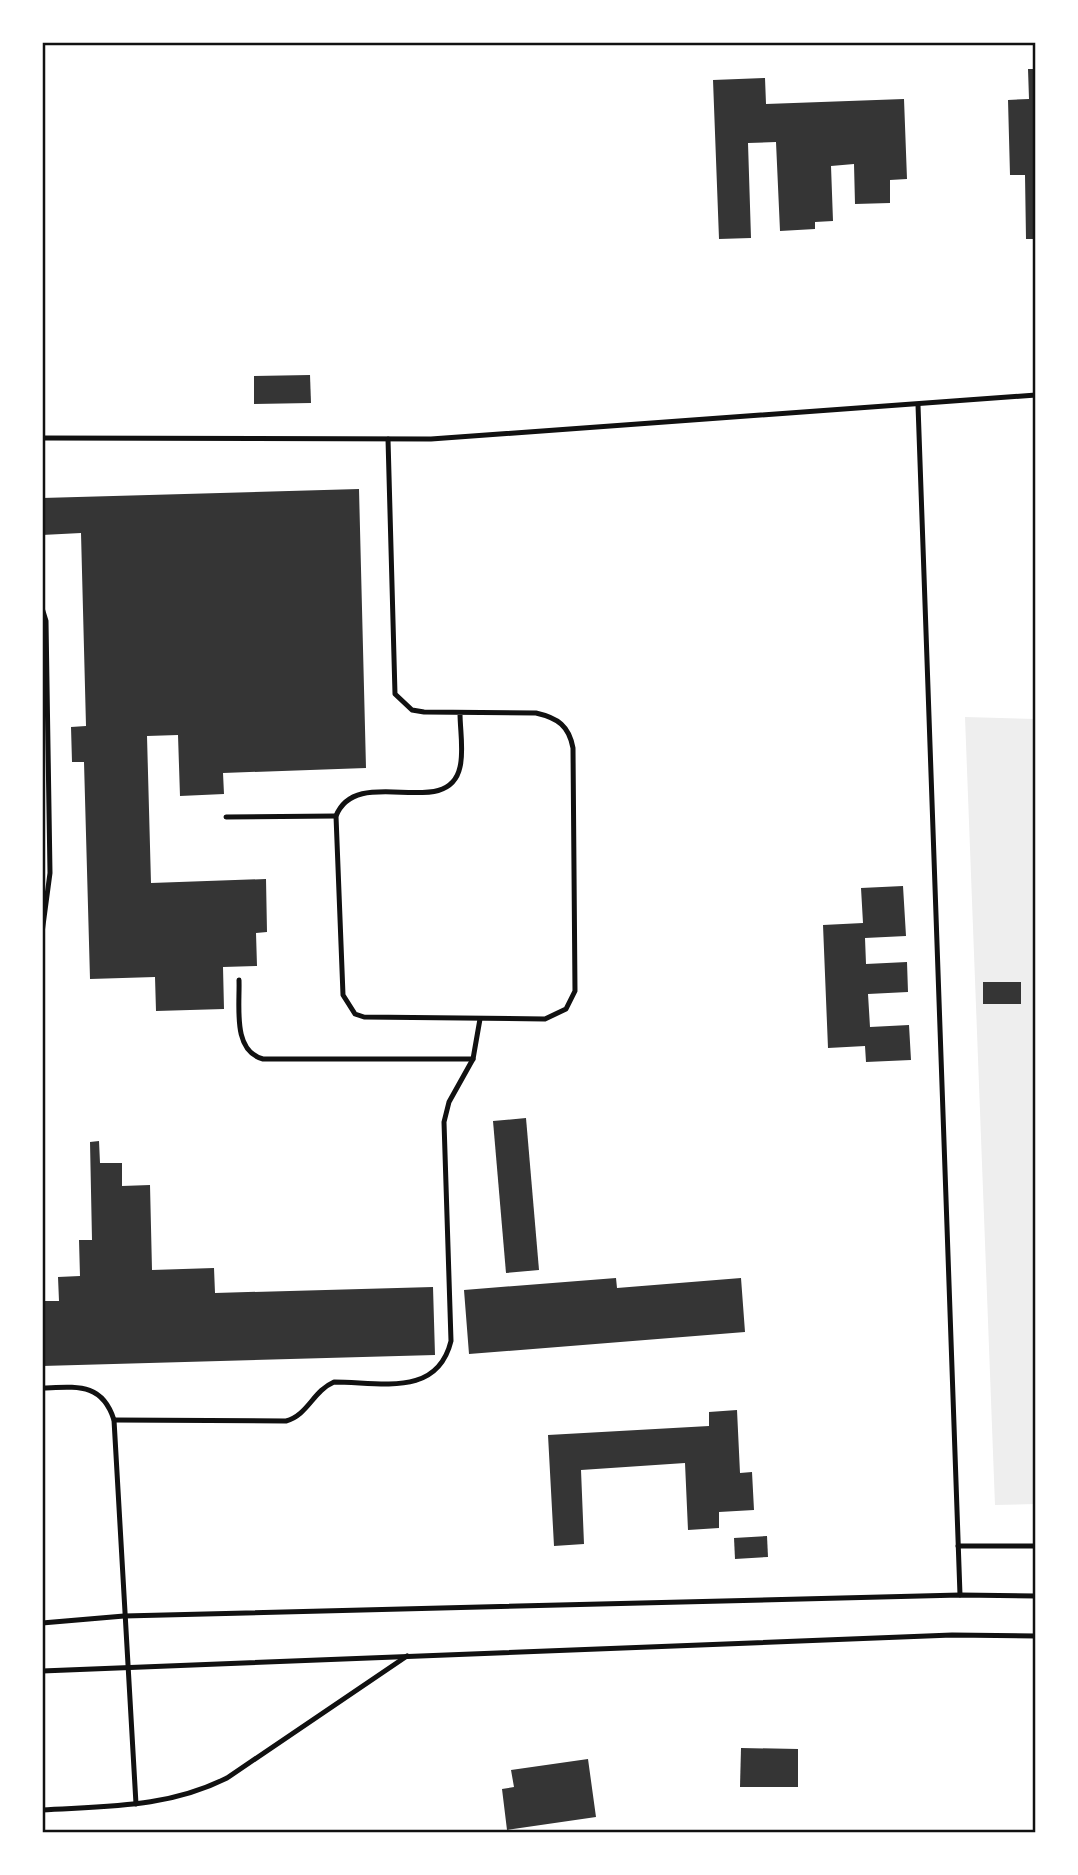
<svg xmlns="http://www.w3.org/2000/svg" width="1078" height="1875" viewBox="0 0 1078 1875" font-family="Barlow,sans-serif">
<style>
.green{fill:#eee}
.building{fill:#353535}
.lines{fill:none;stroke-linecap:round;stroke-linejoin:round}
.service{stroke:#111;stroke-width:5}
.neatline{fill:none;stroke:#111;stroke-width:2.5}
</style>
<rect width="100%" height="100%" fill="#fff"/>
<polygon class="green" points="965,717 1036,719 1036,1504 995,1505"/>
<g class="building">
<polygon points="1028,69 1036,69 1036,239 1026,239 1025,175 1010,175 1008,100 1029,99"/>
<polygon points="765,78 766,104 904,99 907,179 890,180 890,203 855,204 854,164 831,166 833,221 815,222 815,229 780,231 776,142 748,143 751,238 719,239 713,80"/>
<polygon points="310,375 311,403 254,404 254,376"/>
<polygon points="359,489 366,768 223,773 224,794 180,796 178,735 147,736 151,883 266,879 267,932 256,933 257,966 223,967 224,1009 156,1011 155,977 90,979 84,762 72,762 71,727 86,726 81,533 42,535 42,498"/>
<polygon points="903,886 906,936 865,938 866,964 907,962 908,992 868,994 870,1027 909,1025 911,1060 866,1062 865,1046 828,1048 823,925 863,923 861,888"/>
<rect x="983" y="982" width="38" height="22"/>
<polygon points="526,1118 539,1270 506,1273 493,1121"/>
<polygon points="99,1141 100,1163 122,1163 122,1186 150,1185 152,1270 214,1268 215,1293 433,1287 435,1355 42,1366 42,1301 59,1301 58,1277 80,1276 79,1240 92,1240 90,1142"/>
<polygon points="616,1278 617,1288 741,1278 745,1332 469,1354 464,1290"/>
<polygon points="737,1410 740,1473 752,1472 754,1510 719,1512 719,1528 688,1530 685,1463 581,1470 584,1544 554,1546 548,1435 709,1426 709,1412"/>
<polygon points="767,1536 768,1557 735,1559 734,1538"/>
<polygon points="741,1748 798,1749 798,1787 740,1787"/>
<polygon points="588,1759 596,1817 507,1830 502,1789 514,1787 511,1770"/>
</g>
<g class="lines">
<g class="service">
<polyline points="918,405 960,1595"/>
<polyline points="42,438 431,439 1036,395"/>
<path d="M388,439L395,694L412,710L424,712L536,713C558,718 569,726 573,748L575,991L566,1009L545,1019L364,1017L355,1014L343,995L336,816C357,763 448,822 460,767C464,751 460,730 460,713"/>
<polyline points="42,608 46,621 50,873 42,933"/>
<polyline points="226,817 336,816"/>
<path d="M239,980C240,1006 232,1051 263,1059H473"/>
<path d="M42,1388C76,1387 102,1382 114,1420L136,1804"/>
<path d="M114,1420L286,1421C308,1415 313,1391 334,1382C380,1382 437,1398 451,1341L444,1122L449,1102L473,1059L480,1019"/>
<polyline points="958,1546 1036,1546"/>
<polyline points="42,1623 124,1616 960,1595 1036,1596"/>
<polyline points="42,1671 952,1635 1036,1636"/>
<path d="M42,1810C108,1806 167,1808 227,1778L407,1656"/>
</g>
</g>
<rect width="1078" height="1875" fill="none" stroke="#ffffff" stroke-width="88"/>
<rect x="44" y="44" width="990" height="1787" class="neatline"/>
</svg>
